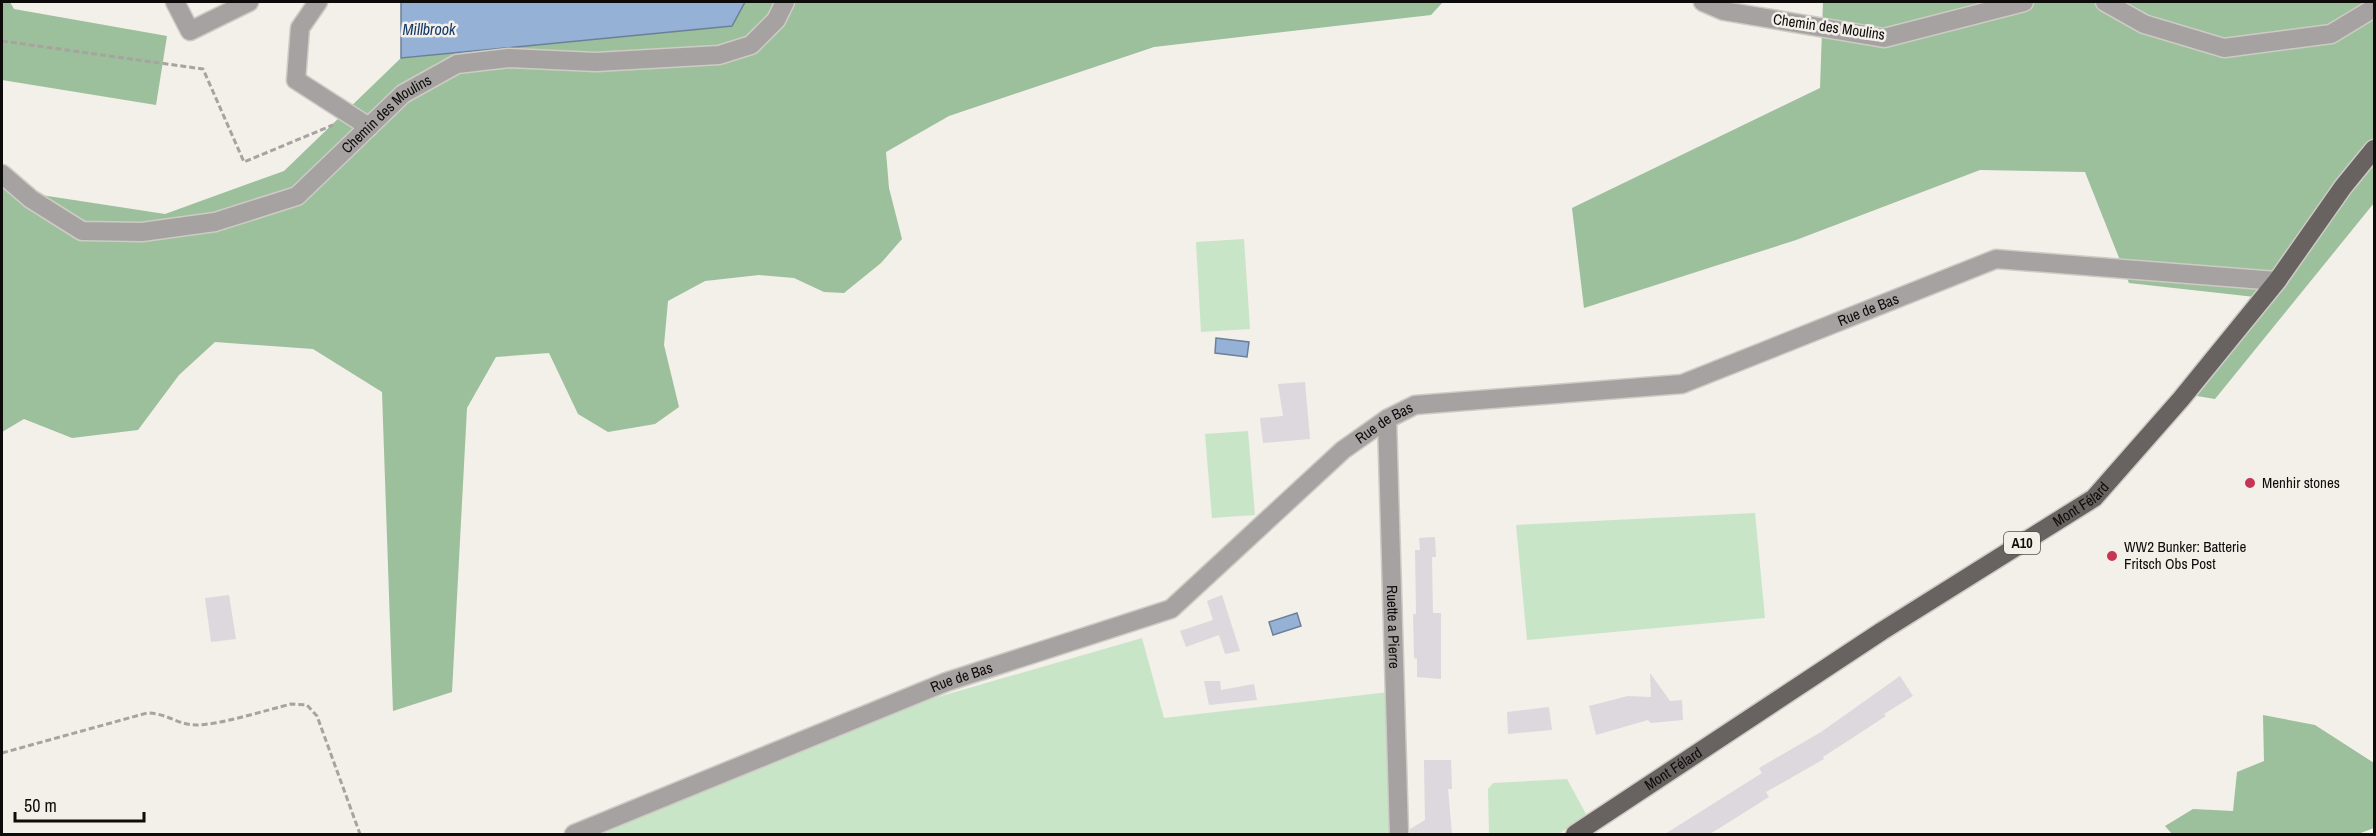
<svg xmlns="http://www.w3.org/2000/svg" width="2376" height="836" viewBox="0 0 2376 836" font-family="'Archivo Narrow',sans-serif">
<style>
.green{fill:#c9e5c8}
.forest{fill:#9cbf9c}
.water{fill:#96b1d6;stroke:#6d8099;stroke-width:1.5}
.building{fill:#dcd8de}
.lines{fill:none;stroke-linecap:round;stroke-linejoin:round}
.minor-casing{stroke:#cecbc5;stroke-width:21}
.tertiary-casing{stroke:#cecbc5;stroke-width:21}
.primary-casing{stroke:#cecbc5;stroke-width:21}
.path{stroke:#a7a49f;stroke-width:3;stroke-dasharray:6 3;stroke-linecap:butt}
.minor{stroke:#a5a2a1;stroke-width:18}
.tertiary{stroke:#a5a2a1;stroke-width:18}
.primary{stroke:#686261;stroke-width:18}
.poi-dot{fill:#c63654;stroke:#f3efe9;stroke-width:2}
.labels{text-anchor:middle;stroke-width:5;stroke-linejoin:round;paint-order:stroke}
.shield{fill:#f3efe9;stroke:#53504d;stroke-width:1.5}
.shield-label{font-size:14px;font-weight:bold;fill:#0e0c0a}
.street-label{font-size:15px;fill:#0e0c0a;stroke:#f3efe9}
.poi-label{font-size:15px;fill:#0e0c0a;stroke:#f3efe9;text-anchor:start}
.water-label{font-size:16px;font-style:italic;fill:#143968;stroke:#f3efe9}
</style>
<rect width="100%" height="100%" fill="#f3efe9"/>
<g class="green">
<polygon points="1244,239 1250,329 1201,332 1196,242"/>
<polygon points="1248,431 1255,515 1212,518 1205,434"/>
<polygon points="1755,513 1765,618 1527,640 1516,525"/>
<polygon points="1142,638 1164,718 1389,692 1393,834 600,834 931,699"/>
<polygon points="1567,779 1586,814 1559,834 1489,834 1488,789 1493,783"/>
</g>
<g class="forest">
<polygon points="2,2 10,2 14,9 167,36 156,105 2,80"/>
<polygon points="745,2 1443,2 1431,15 1154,47 949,116 886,152 889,188 902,239 881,263 844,293 824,292 794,278 759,275 705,281 668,301 664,345 679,407 655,424 608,432 578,414 549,353 496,357 467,408 452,692 393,711 382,392 313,349 215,342 179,375 138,430 72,438 24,419 2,432 2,189 165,214 284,171 401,58 731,26"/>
<polygon points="1823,2 2374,2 2374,203 2215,399 2197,396 2273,299 2129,283 2085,172 1980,170 1796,240 1584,308 1572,208 1820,88"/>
<polygon points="2263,715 2315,725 2374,763 2374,828 2358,834 2172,834 2165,826 2193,809 2233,811 2237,772 2264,761"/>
</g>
<g class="water">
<polygon points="401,2 745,2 732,26 401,58"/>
<polygon points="1216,338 1249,342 1247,357 1215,353"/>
<polygon points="1297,613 1301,626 1273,635 1269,622"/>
</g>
<g class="building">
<polygon points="1305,382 1310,439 1263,443 1260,418 1283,416 1278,384"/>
<polygon points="1435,537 1436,557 1432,557 1433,613 1441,613 1441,679 1417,677 1417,659 1414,658 1413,614 1416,614 1415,550 1420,550 1419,538"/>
<polygon points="229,595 236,639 211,642 205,598"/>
<polygon points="1222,595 1240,651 1225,654 1219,635 1186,647 1180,631 1213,620 1207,601"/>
<polygon points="1650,673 1670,701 1682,700 1683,720 1651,723 1648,720 1596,735 1589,706 1628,696 1651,697"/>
<polygon points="1900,676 1913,696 1884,714 1886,716 1823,757 1824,759 1766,792 1769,797 1710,834 1665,834 1762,773 1759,768 1821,732"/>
<polygon points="1204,681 1220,681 1221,690 1254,684 1257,700 1209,705"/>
<polygon points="1549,707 1552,730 1508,734 1507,712"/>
<polygon points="1424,760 1451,760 1452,789 1448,789 1452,834 1410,834 1410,829 1425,820"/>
</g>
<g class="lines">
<defs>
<g id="minor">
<polyline points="175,2 190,31 249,2"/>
<polyline points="318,2 300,28 296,80 369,127"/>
<path id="s1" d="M1387,419L1399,834"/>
<path id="s2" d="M574,834L946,682L1171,609L1343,450L1387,419L1415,405L1682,384L1996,259L2277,281"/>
</g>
<g id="tertiary">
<polyline points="1703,2 1724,11 1884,38 2024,2"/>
<polyline points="2105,2 2144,24 2224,48 2331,34 2374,8"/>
<path id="s3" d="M2,174L31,199L82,231L142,232L215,222L297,196L403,94L457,64L509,58L596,62L719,55L751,45L776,20L785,2"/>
</g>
<g id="primary">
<path id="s4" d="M1575,834L1882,631L2094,498L2181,399L2277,281L2343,187L2374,149"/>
</g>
</defs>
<use href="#minor" class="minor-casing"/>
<use href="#tertiary" class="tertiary-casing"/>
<use href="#primary" class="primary-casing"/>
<g class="path">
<polyline points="2,41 203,69 244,162 333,125"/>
<path d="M2,753L147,713C167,713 178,725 196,725C219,725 267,710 291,704L307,705L317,716L360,834"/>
</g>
<use href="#minor" class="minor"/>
<use href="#tertiary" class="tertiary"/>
<use href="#primary" class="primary"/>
</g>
<g class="poi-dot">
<circle cx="2250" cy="483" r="6"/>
<circle cx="2112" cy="556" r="6"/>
</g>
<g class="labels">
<rect class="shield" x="2004" y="532" width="36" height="22" rx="4.5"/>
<g class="shield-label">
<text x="2022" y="548">A10</text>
</g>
<g class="street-label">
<text transform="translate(1829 27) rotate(8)" y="5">Chemin des Moulins</text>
<text dy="5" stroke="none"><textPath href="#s3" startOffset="440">Chemin des Moulins</textPath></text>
<text dy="5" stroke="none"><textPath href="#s2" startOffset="1426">Rue de Bas</textPath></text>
<text dy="5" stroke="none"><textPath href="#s2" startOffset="922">Rue de Bas</textPath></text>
<text dy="5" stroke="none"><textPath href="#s4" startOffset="604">Mont Félard</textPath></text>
<text dy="5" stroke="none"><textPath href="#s1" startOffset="208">Ruette a Pierre</textPath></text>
<text dy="5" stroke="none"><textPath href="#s2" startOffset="418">Rue de Bas</textPath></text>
<text dy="5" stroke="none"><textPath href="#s4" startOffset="118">Mont Félard</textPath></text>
</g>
<g class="poi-label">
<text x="2262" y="488">Menhir stones</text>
<text x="2124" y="552">WW2 Bunker: Batterie<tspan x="2124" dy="17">Fritsch Obs Post</tspan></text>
</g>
<g class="water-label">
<text x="429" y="35">Millbrook</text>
</g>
</g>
<rect width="2376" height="836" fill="none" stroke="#0e0c0a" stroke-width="6"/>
<path d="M15 812v9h129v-9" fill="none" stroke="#0e0c0a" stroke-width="3"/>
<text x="24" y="812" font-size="18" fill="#0e0c0a" stroke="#f3efe9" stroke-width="4.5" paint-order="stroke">50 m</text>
</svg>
